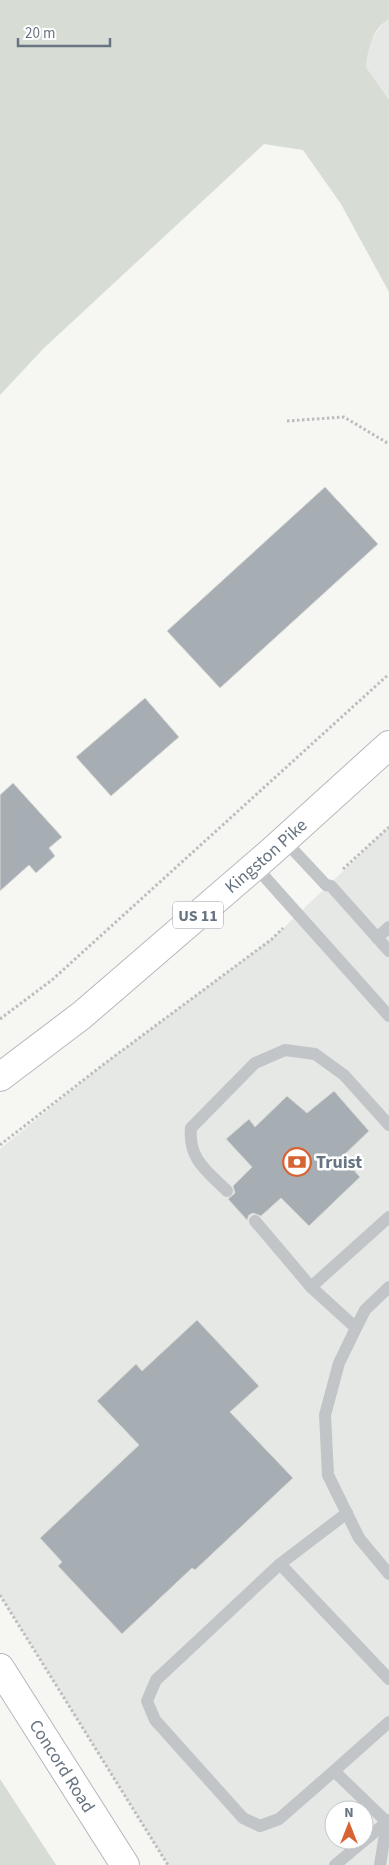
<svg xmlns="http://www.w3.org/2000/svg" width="389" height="1865" viewBox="0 0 389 1865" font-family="'Source Sans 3',sans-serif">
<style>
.built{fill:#e6e8e6;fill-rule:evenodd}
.green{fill:#d7ddd4}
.building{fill:#a7aeb3;stroke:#d7d7d5}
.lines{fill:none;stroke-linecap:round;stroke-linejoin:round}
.secondary-casing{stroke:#b4b8bc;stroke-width:30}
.primary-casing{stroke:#b5b8bc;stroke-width:30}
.path{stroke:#bbbdbf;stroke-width:3;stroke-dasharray:2.5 2.5;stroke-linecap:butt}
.lane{stroke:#c1c5c8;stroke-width:12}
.secondary{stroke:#fff;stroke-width:28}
.primary{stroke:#fff;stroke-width:28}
.labels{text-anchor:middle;stroke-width:5;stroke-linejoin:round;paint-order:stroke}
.shield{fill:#fff;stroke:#959ea8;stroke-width:1}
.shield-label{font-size:16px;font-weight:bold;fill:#677482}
.street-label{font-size:18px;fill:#677482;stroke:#fff}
.poi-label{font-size:18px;font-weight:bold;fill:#677482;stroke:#fff;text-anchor:start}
</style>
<rect width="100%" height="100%" fill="#f6f6f3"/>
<g class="built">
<polygon points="389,19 389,100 366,67 369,43 385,21"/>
<path d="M389,827V1865H168L0,1595V1149L104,1064L272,939ZM334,1810H364V1840H334Z"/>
</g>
<g class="green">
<path d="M0,0H389V19C372,29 368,49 366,67L389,100V292L341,204L303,150L264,144L44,348L0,395Z"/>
<polygon points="0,1779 56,1865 0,1865"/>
</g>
<g class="building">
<polygon points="325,487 378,544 220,688 167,631"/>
<polygon points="145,698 179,737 111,796 76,757"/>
<polygon points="13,783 62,837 49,848 55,856 36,873 29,865 0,891 0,795"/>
<polygon points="334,1091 369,1131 342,1157 360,1177 309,1226 281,1198 261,1216 253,1213 249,1215 247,1220 228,1199 235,1193 233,1186 252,1167 226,1139 249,1119 255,1127 287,1096 307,1113"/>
<polygon points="197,1320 259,1386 230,1412 293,1478 195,1570 192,1568 122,1634 58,1566 62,1562 40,1538 139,1445 97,1401 136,1364 142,1371"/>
</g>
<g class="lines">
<defs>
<g id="secondary">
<path id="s1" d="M0,1668L125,1865"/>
</g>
<g id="primary">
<path id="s2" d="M0,1077L82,1015L271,852L389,745"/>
</g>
</defs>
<use href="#secondary" class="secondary-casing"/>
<use href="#primary" class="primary-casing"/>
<g class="path">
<polyline points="287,421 344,417 389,444"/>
<polyline points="343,869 389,827"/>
<polyline points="0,1019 52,980 389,674"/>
<polyline points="0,1145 104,1064 272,939 283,928"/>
<polyline points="0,1595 168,1865"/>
</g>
<g class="lane">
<polyline points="284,840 326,885 331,886 389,951"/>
<polyline points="255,866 389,1016"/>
<polyline points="377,938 389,927"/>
<path d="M227,1191C207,1171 188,1159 191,1128L255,1063L285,1050L315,1054L344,1075L389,1125"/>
<polyline points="255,1221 311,1287 356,1328"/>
<polyline points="311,1287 389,1217"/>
<polyline points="389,1287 365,1310 356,1328 339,1363 325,1415 328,1475 359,1538 389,1574"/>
<polyline points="347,1513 280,1564 389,1679"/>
<polyline points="280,1564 156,1680 147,1701 155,1720 243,1818 260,1826 279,1819 334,1771"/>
<polyline points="389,1722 334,1771 389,1824"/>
<polyline points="335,1865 389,1820"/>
<polyline points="380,1865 387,1822"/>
</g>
<use href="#secondary" class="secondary"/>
<use href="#primary" class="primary"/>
</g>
<defs>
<symbol id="bank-ring" viewBox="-11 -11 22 22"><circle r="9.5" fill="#fff" stroke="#d76232" stroke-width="1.5"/><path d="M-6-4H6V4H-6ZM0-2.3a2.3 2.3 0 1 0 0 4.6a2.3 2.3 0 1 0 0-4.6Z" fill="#d76232"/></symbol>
</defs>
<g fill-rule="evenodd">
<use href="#bank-ring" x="281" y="1146" width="32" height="32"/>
</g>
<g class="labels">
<rect class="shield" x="173" y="901.5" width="50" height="27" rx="4"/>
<g class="shield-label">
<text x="198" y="921">US 11</text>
</g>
<g class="street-label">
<text dy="6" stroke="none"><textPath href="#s2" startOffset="346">Kingston Pike</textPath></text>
<text dy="6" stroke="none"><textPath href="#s1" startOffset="116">Concord Road</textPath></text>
</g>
<g class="poi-label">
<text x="316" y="1168">Truist</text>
</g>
</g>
<g transform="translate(349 1825)"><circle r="24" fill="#ffffff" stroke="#c2c7cd"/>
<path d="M0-4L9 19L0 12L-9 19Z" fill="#d76232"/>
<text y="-8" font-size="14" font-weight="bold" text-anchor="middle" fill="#677482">N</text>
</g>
<path d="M18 38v8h92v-8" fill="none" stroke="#677482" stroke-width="2.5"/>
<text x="25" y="38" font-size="15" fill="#677482" stroke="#ffffff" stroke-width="4" paint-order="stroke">20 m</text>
</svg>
